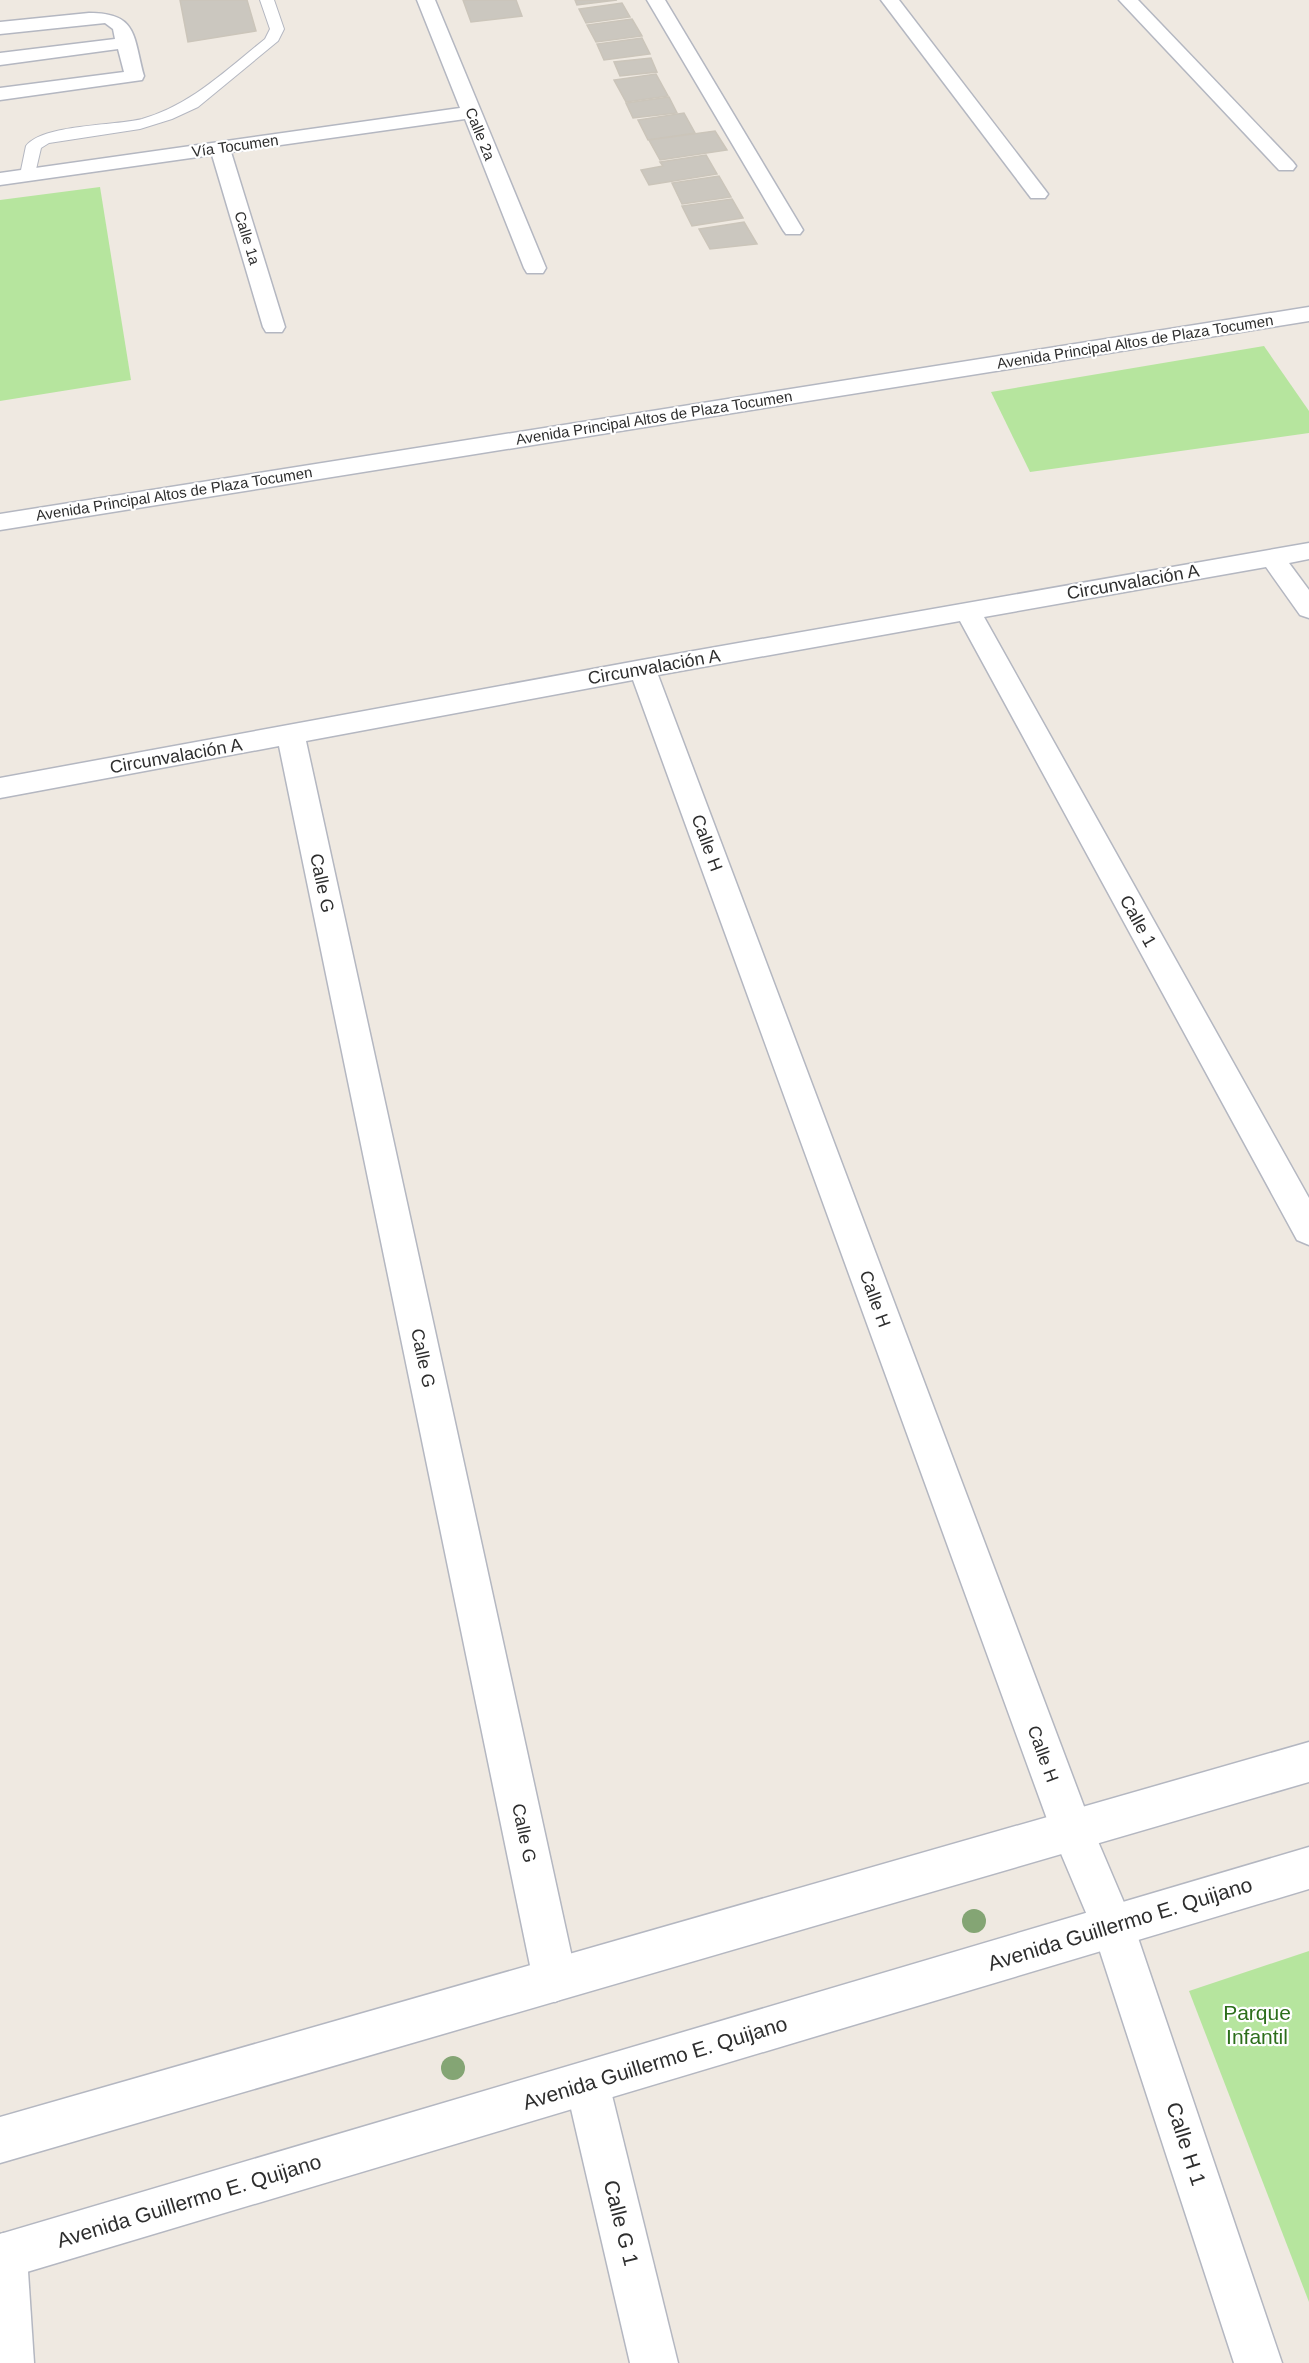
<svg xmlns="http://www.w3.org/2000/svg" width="1309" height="2363" viewBox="0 0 1309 2363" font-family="Helvetica,sans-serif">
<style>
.green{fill:#b6e59e}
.building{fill:#cbc7bf;stroke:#cbc5ba;stroke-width:1.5}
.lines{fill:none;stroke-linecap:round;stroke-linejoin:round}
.lane-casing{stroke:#b4b7c1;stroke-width:2}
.street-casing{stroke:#b4b7c1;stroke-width:3}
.secondary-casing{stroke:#b4b7c1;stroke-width:3}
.lane{fill:#fff;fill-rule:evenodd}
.street{fill:#fff;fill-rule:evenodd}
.secondary{fill:#fff;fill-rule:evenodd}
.tree{fill:#84a574}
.labels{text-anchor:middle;stroke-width:4.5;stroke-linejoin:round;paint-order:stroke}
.far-street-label{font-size:15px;fill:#2e2e2e;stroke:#fff}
.street-label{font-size:18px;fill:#2e2e2e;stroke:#fff}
.near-street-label{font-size:21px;fill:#2e2e2e;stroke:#fff}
.near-park-label{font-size:21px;fill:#2c6e1b;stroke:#fff}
</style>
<rect width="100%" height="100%" fill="#efe9e1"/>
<g class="green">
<polygon points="100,187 131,380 0,401 0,200"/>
<polygon points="1264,346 1309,411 1309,433 1030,472 991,392"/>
<polygon points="1309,1951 1309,2302 1189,1991"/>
</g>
<g class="building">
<polygon points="180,0 247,0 256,31 188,42"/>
<polygon points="463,0 516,0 522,16 471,22"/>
<polygon points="575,0 617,0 577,5"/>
<polygon points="622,3 630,17 586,23 579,9"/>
<polygon points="632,19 642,36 596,42 587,25"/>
<polygon points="642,38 650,54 604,60 597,44"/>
<polygon points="651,58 657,72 620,76 614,62"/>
<polygon points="656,74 668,96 626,102 614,80"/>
<polygon points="669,97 677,113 633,118 626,103"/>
<polygon points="684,113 695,133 648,140 638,120"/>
<polygon points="715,131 727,150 660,160 649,140"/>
<polygon points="706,155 717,174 649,185 641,170 663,166 660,162"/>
<polygon points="719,176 731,197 682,204 672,183"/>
<polygon points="732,199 743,218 692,226 682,206"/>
<polygon points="744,222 757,244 710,249 699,229"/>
</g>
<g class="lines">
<defs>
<path id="lane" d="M260,0H274L284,29L278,41L198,107L172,119L140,129L49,143L41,148L34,178H22L20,175L26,146C43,124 114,126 142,119C191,105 226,70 265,39L270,29Z"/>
<g id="street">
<polygon points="417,0 435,0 546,268 543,273 527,273 524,268 465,119 231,152 285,327 282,332 266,332 263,327 212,155 0,185 0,173 460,108"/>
<polygon points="647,0 665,0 803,230 800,234 786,234 783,230"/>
<polygon points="881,0 899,0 1045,190 1048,194 1045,198 1031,198"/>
<polygon points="1119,0 1138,0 1293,162 1296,166 1293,170 1279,170"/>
<path d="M89,13C138,13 133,36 144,76L142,80L0,100V88L124,72L118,49L0,65V53L115,39L113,29L105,23L0,34V22Z"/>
<polygon points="1309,307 1309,321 0,530 0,514"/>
<polygon points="1309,543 1309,559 1289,563 1309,590 1309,618 1300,615 1266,567 984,617 1309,1198 1309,1245 1297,1240 960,621 658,675 1091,1825 1134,1926 1282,2363 1234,2363 1092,1927 1051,1830 633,680 306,741 577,1980 570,1995 555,2002 540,1995 533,1980 279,746 0,798 0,778 642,660"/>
<polygon points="587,2061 603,2067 609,2083 678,2363 630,2363 565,2083 571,2067"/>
<polygon points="4,2233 20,2240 27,2256 34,2363 0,2363 0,2234"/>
</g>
<g id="secondary">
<polygon points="1309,1742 1309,1782 0,2163 0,2117"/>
<polygon points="1309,1847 1309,1889 0,2280 0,2234"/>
</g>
</defs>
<use href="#lane" class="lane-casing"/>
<use href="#street" class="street-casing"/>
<use href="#secondary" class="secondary-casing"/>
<use href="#lane" class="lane"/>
<use href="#street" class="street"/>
<use href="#secondary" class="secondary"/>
</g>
<g class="tree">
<circle cx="974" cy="1921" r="12"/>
<circle cx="453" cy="2068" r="12"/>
</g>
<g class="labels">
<g class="far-street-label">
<text transform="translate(480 134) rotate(68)" y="5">Calle 2a</text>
<text transform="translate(235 146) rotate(-8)" y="5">Vía Tocumen</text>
<text transform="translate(247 238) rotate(73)" y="5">Calle 1a</text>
<text transform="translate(1135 342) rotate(-9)" y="5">Avenida Principal Altos de Plaza Tocumen</text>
<text transform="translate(654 418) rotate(-9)" y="5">Avenida Principal Altos de Plaza Tocumen</text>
<text transform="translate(174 494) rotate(-9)" y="5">Avenida Principal Altos de Plaza Tocumen</text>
</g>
<g class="street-label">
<text transform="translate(1133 582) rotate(-10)" y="6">Circunvalación A</text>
<text transform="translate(654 667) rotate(-10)" y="6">Circunvalación A</text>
<text transform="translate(176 756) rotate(-10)" y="6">Circunvalación A</text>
<text transform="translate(707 843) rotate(70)" y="6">Calle H</text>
<text transform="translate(322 883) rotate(78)" y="6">Calle G</text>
<text transform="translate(1138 921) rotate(61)" y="6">Calle 1</text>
<text transform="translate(875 1299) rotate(70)" y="6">Calle H</text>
<text transform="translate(423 1358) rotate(78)" y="6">Calle G</text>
<text transform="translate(1043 1754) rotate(70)" y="6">Calle H</text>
<text transform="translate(524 1833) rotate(78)" y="6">Calle G</text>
</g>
<g class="near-street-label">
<text transform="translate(1120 1924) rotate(-17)" y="7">Avenida Guillermo E. Quijano</text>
<text transform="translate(655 2063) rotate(-17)" y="7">Avenida Guillermo E. Quijano</text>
<text transform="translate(1186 2144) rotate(72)" y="7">Calle H 1</text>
<text transform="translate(189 2201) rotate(-17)" y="7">Avenida Guillermo E. Quijano</text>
<text transform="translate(621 2223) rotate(76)" y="7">Calle G 1</text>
</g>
<g class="near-park-label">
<text x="1257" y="2020">Parque<tspan x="1257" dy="24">Infantil</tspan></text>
</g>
</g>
</svg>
